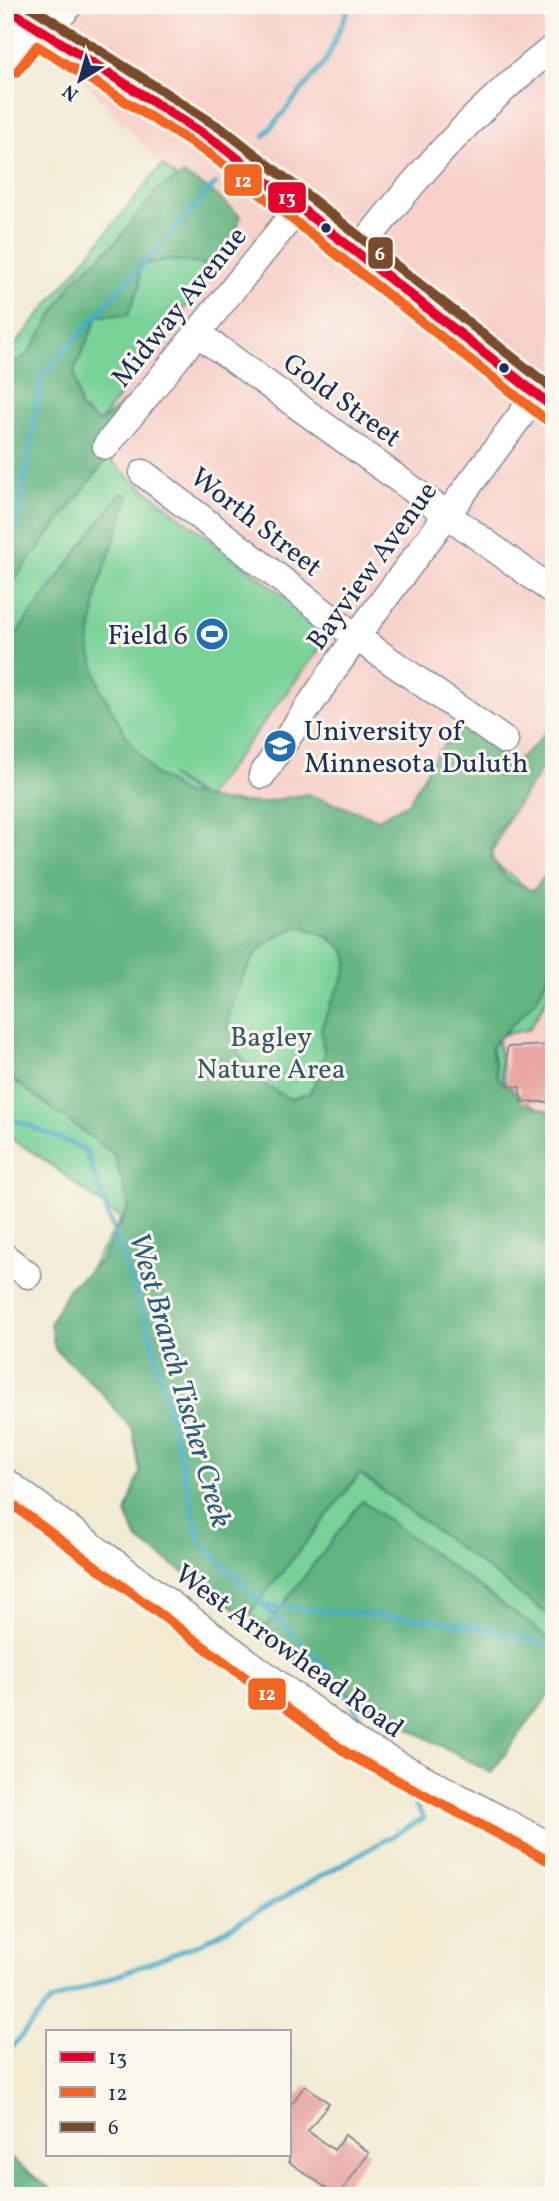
<svg xmlns="http://www.w3.org/2000/svg" width="559" height="2201" viewBox="0 0 559 2201" font-family="Vollkorn,serif">
<style>
.built{fill:#f7d0c9}
.green{fill:#79d298;stroke:#4a807b;stroke-width:2}
.forest{fill:#62b480;stroke:#3e726f;stroke-width:2;fill-rule:evenodd}
.lines{fill:none;stroke-linecap:round;stroke-linejoin:round}
.stream{stroke:#47aec7;stroke-width:5}
.building{fill:#e8a6a2}
.minor-casing{stroke:#868c98;stroke-width:29}
.minor{stroke:#fff;stroke-width:26}
.bus-1-casing{stroke:#fbf7ec;stroke-width:16}
.bus-2-casing{stroke:#fbf7ec;stroke-width:16}
.bus-3-casing{stroke:#fbf7ec;stroke-width:16}
.bus-1{stroke:#e4002b;stroke-width:10}
.bus-2{stroke:#f26522;stroke-width:10}
.bus-3{stroke:#7a4b2a;stroke-width:10}
.bus-dot{fill:#1b2f5e;stroke:#fbf7ec;stroke-width:2.5}
.labels{text-anchor:middle;stroke-width:6;stroke-linejoin:round;paint-order:stroke}
.street-label{font-size:28px;fill:#1b2f5e;stroke:#fbf7ec}
.poi-label{font-size:28px;fill:#1b2f5e;stroke:#fbf7ec;text-anchor:end}
.park-label{font-size:28px;fill:#32586c;stroke:#fbf7ec}
.water-label{font-size:30px;font-style:italic;fill:#2a5b83;stroke:#fbf7ec}
.line-badge{stroke:#fbf7ec;stroke-width:2.5}
.badge-label{font-size:19px;text-anchor:middle;font-weight:bold;fill:#fff}
</style>
<rect width="100%" height="100%" fill="#fbf7ec"/>
<filter id="ink" filterUnits="userSpaceOnUse"><feTurbulence type="fractalNoise" baseFrequency=".0143" numOctaves="2"/><feDisplacementMap in="SourceGraphic" scale="14" xChannelSelector="R" yChannelSelector="G"/><feConvolveMatrix kernelMatrix="1 2 1 2 8 2 1 2 1" color-interpolation-filters="sRGB"/></filter>
<filter id="wash" filterUnits="userSpaceOnUse"><feTurbulence type="fractalNoise" baseFrequency=".00686" numOctaves="4" result="noise"/><feDisplacementMap in="SourceGraphic" scale="28" xChannelSelector="R" yChannelSelector="G"/><feGaussianBlur stdDeviation="1.57" result="paint"/><feColorMatrix in="noise" values="0 0 0 0 0 0 0 0 0 0 0 0 0 0 0 0 0 1.4 0 .05"/><feComposite in="paint" operator="in"/></filter>
<g filter="url(#wash)">
<rect width="100%" height="100%" fill="#f2ead1"/>
<polygon class="built" points="69,5 554,5 554,1684 158,1444 71,1299 121,1219 42,1158 5,1135 5,357 161,165 33,27"/>
<polygon class="green" points="162,165 240,234 87,439 129,477 323,626 325,642 205,799 169,775 212,808 381,857 518,798 489,859 534,893 554,949 554,987 529,1029 497,1036 508,1100 554,1130 554,1684 395,1716 156,1549 158,1444 71,1299 121,1219 42,1158 5,1135 5,357"/>
<g class="forest">
<polygon points="184,175 210,190 240,216 234,241 207,265 167,260 139,265 140,285 128,315 98,316 74,371 80,408 99,423 193,347 5,592 5,368 28,354 75,279 116,242 158,189"/>
<path d="M121,493L129,495L98,589L89,646L101,690L128,739L154,773L185,794L222,801L260,803L307,794L378,819L408,803L439,750L464,724C481,737 495,753 514,763L535,745L554,722V752L494,838L492,858L507,880L533,891L554,865V963L537,999L491,1047L498,1078L533,1106L554,1113V1619L360,1474L247,1617L138,1540L126,1513L140,1472L133,1431L101,1392L55,1349L50,1324L68,1289L102,1260L129,1206L114,1154L5,1074V649ZM299,926C380,951 339,972 322,1026C319,1035 324,1044 324,1053C323,1068 316,1081 309,1093L290,1099C281,1093 269,1089 262,1082C250,1070 233,1049 229,1032C224,1012 245,968 258,952C267,940 286,932 299,926Z"/>
<polygon points="362,1501 554,1642 554,1688 491,1773 389,1718 258,1637"/>
<polygon points="5,2154 60,2196 5,2196"/>
</g>
<g class="lines">
<g class="stream">
<polyline points="264,136 326,61 350,5"/>
<polyline points="5,592 42,376 216,183"/>
<polyline points="5,1116 85,1149 152,1340 200,1541 336,1678 372,1736"/>
<polyline points="264,1606 432,1620 477,1627 554,1646"/>
<polyline points="5,2055 51,2001 204,1942 424,1818 404,1787"/>
</g>
</g>
<g id="blocks">
<g class="building">
<polygon points="554,1045 554,1102 521,1102 520,1087 507,1086 507,1047"/>
<polygon points="305,2085 329,2103 308,2131 334,2150 345,2135 369,2153 338,2196 289,2162 289,2108"/>
</g>
</g>
</g>
<g filter="url(#ink)">
<use href="#blocks" fill-opacity="0" stroke="#868c98" stroke-width="2"/>
<g class="lines">
<defs>
<g id="minor">
<polyline points="5,7 219,144 554,408"/>
<polyline points="5,65 33,27 64,12 69,5"/>
<path d="M357,253C415,177 478,106 554,47"/>
<polyline points="197,333 554,592"/>
<polyline points="106,446 300,206"/>
<polyline points="143,473 356,637 505,741"/>
<polyline points="262,775 356,637 536,395"/>
<polyline points="5,1257 28,1275"/>
<polyline points="5,1481 356,1742 554,1848"/>
</g>
</defs>
<use href="#minor" class="minor-casing"/>
<use href="#minor" class="minor"/>
<defs>
<polyline id="bus-1" points="5,7 219,144 554,408"/>
<g id="bus-2">
<polyline points="16,73 37,46 211,155 545,419"/>
<polyline points="5,1499 348,1754 547,1860"/>
</g>
<polyline id="bus-3" points="28,5 228,133 554,390"/>
</defs>
<use href="#bus-1" class="bus-1-casing"/>
<use href="#bus-2" class="bus-2-casing"/>
<use href="#bus-3" class="bus-3-casing"/>
<use href="#bus-1" class="bus-1"/>
<use href="#bus-2" class="bus-2"/>
<use href="#bus-3" class="bus-3"/>
</g>
</g>
<defs>
<symbol id="stadium-disc" viewBox="-11 -11 22 22"><circle r="9.5" fill="#1f6fb2" stroke="#fbf7ec"/><path d="M0-5a6.5 5 0 1 0 0 10a6.5 5 0 1 0 0-10ZM-3.5-1.8h7v3.6h-7Z" fill="#fff"/></symbol>
<symbol id="university-disc" viewBox="-11 -11 22 22"><circle r="9.5" fill="#1f6fb2" stroke="#fbf7ec"/><path d="M0-5L7-2L0 1L-7-2ZM-4 1L0 2.5L4 1V4Q0 6-4 4Z" fill="#fff"/></symbol>
</defs>
<g fill-rule="evenodd">
<use href="#stadium-disc" x="193" y="615" width="38" height="38"/>
<use href="#university-disc" x="261" y="727" width="38" height="38"/>
</g>
<g class="bus-dot">
<circle cx="326" cy="228" r="6"/>
<circle cx="504" cy="368" r="6"/>
</g>
<g class="labels">
<g class="street-label">
<text transform="translate(178 306) rotate(-51)" y="10">Midway Avenue</text>
<text transform="translate(343 399) rotate(36)" y="10">Gold Street</text>
<text transform="translate(257 521) rotate(38)" y="10">Worth Street</text>
<text transform="translate(371 565) rotate(-54)" y="10">Bayview Avenue</text>
<text transform="translate(290 1650) rotate(36)" y="10">West Arrowhead Road</text>
</g>
<g class="poi-label">
<text x="188" y="644">Field 6</text>
<text x="304" y="740" text-anchor="start">University of<tspan x="304" dy="32">Minnesota Duluth</tspan></text>
</g>
<g class="park-label">
<text x="271" y="1046">Bagley<tspan x="271" dy="32">Nature Area</tspan></text>
</g>
<g class="water-label">
<text transform="translate(181 1380) rotate(74)" y="10">West Branch Tischer Creek</text>
</g>
</g>
<g class="line-badge">
<rect x="223" y="163" width="40" height="34" rx="7" fill="#f26522"/>
<rect x="267" y="181" width="40" height="33" rx="7" fill="#e4002b"/>
<rect x="367" y="236" width="27" height="34" rx="7" fill="#7a4b2a"/>
<rect x="247" y="1677" width="40" height="34" rx="7" fill="#f26522"/>
</g>
<g class="badge-label">
<text x="243" y="187">12</text>
<text x="287" y="204">13</text>
<text x="380" y="260">6</text>
<text x="267" y="1700">12</text>
</g>
<rect width="559" height="2201" fill="none" stroke="#fbf7ec" stroke-width="28"/>
<rect x="46" y="2030" width="245" height="126" fill="#fbf7ec" stroke="#a1a7b3" stroke-width="2"/>
<rect x="60" y="2052" width="35" height="10" fill="#e4002b" stroke="#a1a7b3" stroke-width="2"/>
<text x="108" y="2064" font-size="21" fill="#1b2f5e">13</text>
<rect x="60" y="2087" width="35" height="10" fill="#f26522" stroke="#a1a7b3" stroke-width="2"/>
<text x="108" y="2100" font-size="21" fill="#1b2f5e">12</text>
<rect x="60" y="2122" width="35" height="10" fill="#7a4b2a" stroke="#a1a7b3" stroke-width="2"/>
<text x="108" y="2134" font-size="21" fill="#1b2f5e">6</text>
<g transform="translate(80 80) rotate(217)" stroke="#fbf7ec" stroke-width="5" paint-order="stroke">
<path d="M0-5L12 26L0 18L-12 26Z" fill="#1b2f5e"/>
<text y="-10" font-size="19" font-weight="bold" text-anchor="middle" fill="#1b2f5e">N</text>
</g>
</svg>
